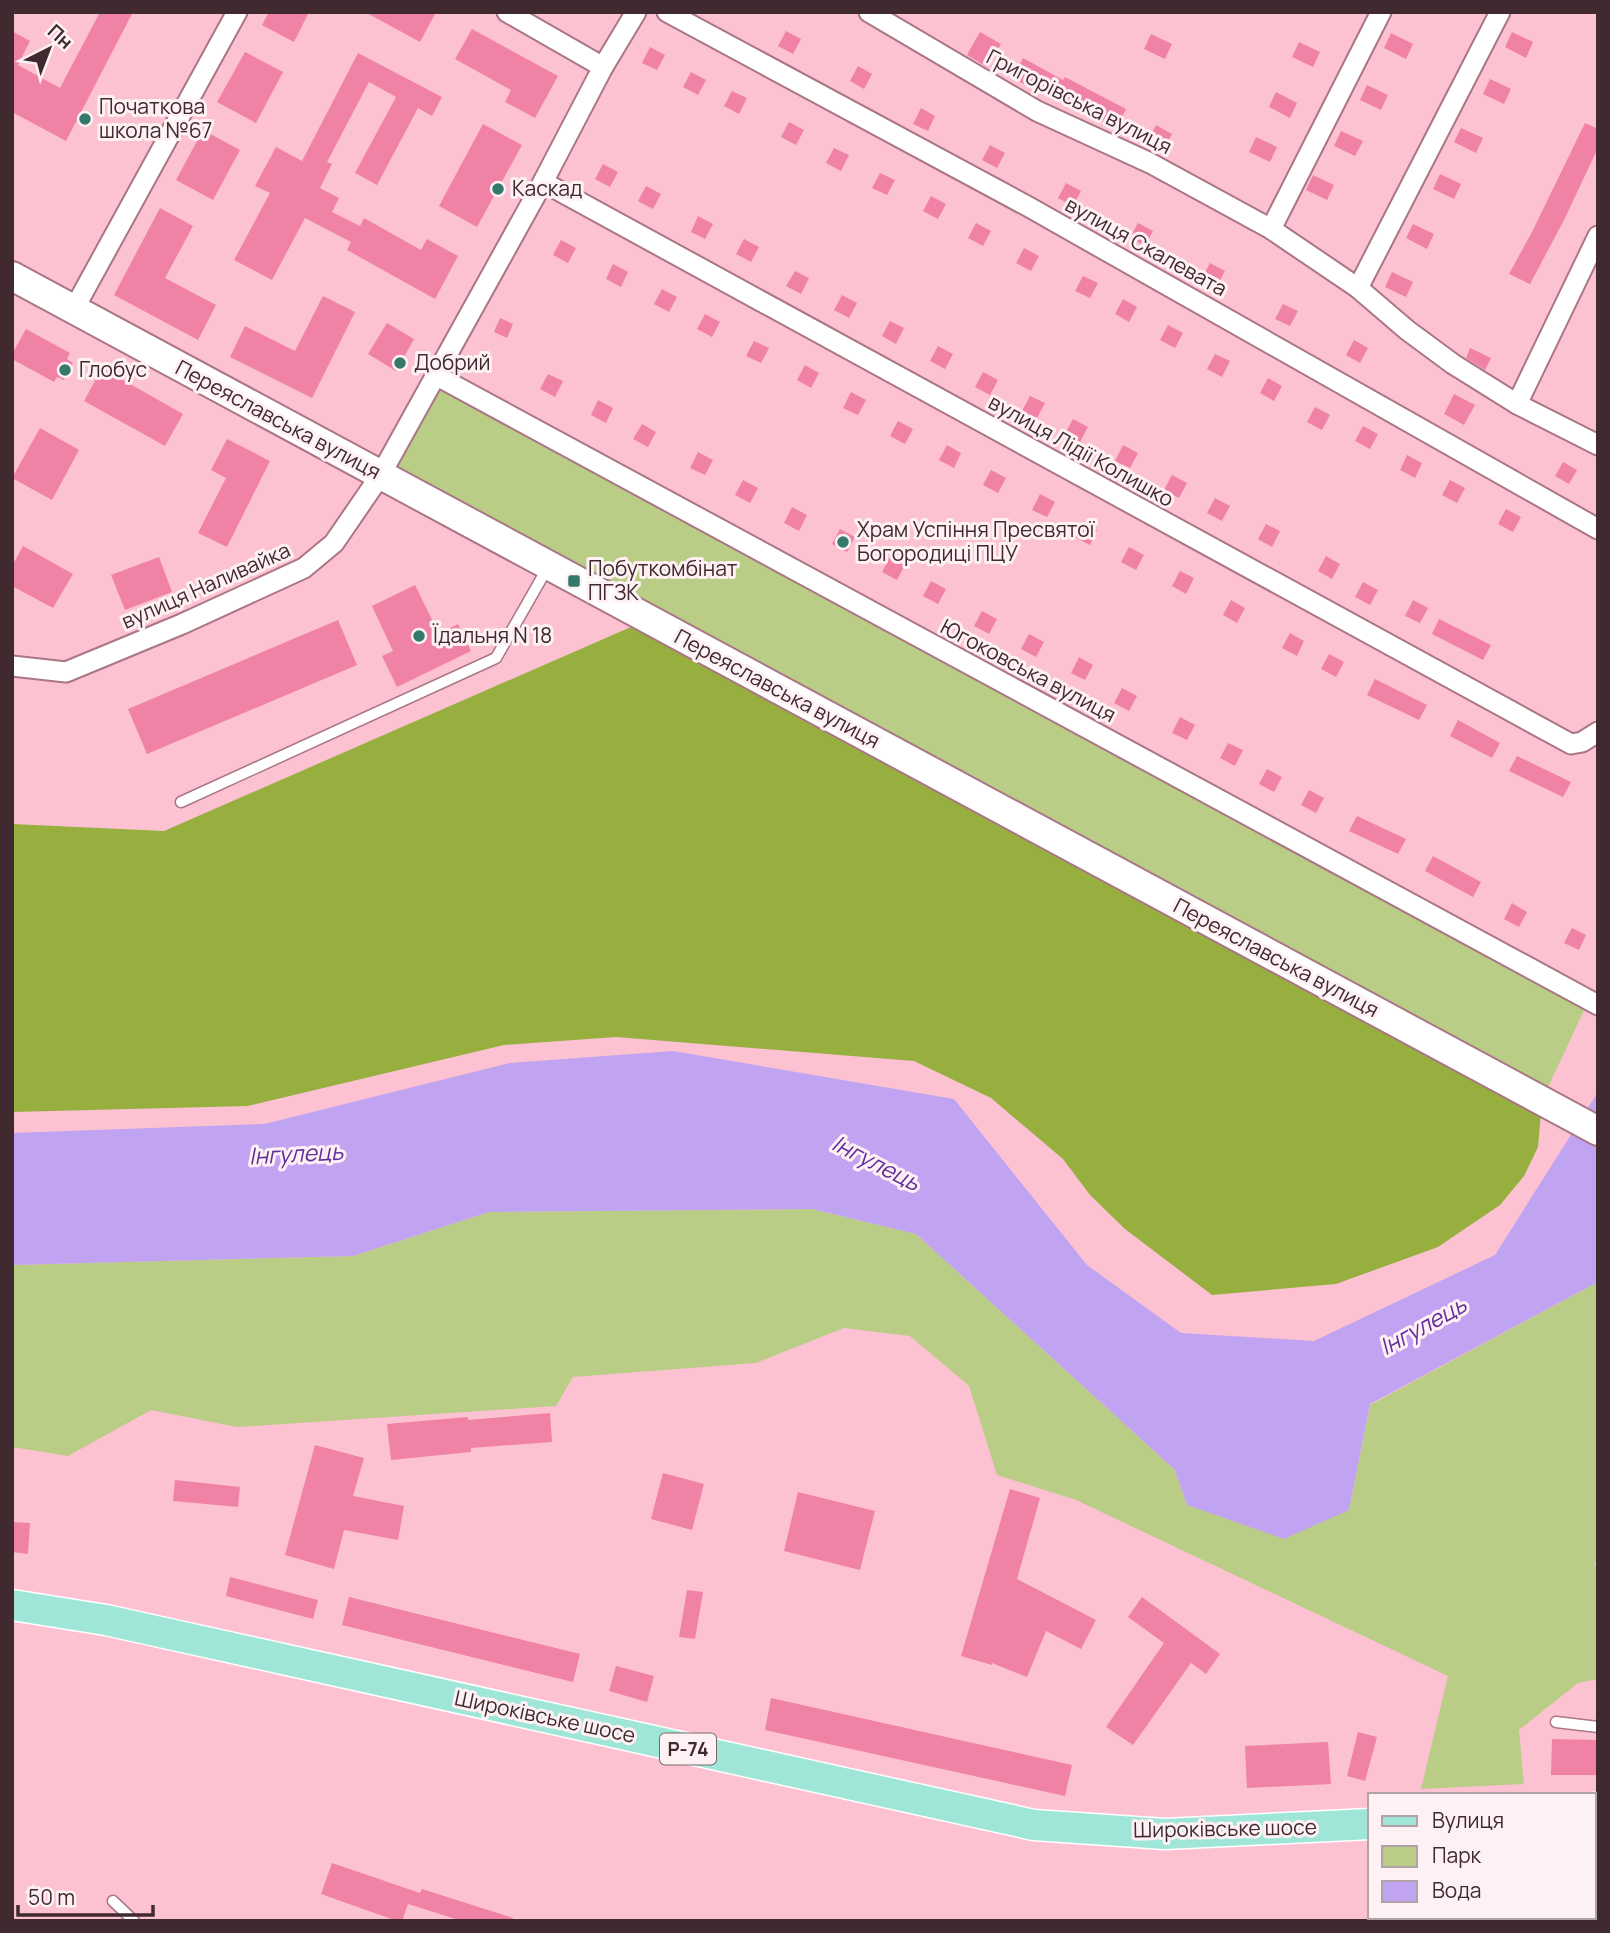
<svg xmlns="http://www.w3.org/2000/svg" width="1610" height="1933" viewBox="0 0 1610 1933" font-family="Manrope,sans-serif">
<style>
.green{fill:#bacd86}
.forest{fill:#97af3f}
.water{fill:#c0a4f1}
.building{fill:#f082a6}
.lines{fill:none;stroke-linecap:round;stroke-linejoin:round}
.lane-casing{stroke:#aa7685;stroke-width:13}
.street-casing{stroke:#aa7685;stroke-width:23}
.secondary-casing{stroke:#aa7685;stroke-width:32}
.primary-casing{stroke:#fff;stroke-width:33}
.lane{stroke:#fff;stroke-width:10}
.street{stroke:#fff;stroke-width:19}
.secondary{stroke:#fff;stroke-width:28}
.primary{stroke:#9fe6d9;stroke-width:30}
.poi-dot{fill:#35796d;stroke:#fef1f4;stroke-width:2.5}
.labels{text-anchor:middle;stroke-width:6;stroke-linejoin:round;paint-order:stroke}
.shield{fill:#fef1f4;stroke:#79666b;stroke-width:2}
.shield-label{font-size:19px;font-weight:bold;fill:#402a30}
.street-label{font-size:21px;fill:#402a30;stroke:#fef1f4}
.poi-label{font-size:21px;fill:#402a30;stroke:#fef1f4;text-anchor:start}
.water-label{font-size:23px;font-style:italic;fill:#612e9d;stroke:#fef1f4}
</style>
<rect width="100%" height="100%" fill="#fcc2d2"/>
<g class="green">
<polygon points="437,376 1588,1002 1542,1100 380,476"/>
<polygon points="812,1209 916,1234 1175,1470 1187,1505 1349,1510 1370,1405 1598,1282 1598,1560 1594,1563 1598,1568 1598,1679 1578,1683 1519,1730 1524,1784 1421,1789 1448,1676 1076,1500 997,1475 969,1386 910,1336 844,1328 756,1363 573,1377 556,1406 237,1427 151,1410 68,1456 12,1447 12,1265 353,1256 489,1212"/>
</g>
<polygon class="forest" points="647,620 1542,1100 1538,1147 1524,1176 1500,1205 1438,1247 1336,1284 1212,1295 1125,1229 1090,1195 1063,1159 991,1098 914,1061 616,1037 504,1045 248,1106 12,1112 12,824 164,831"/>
<polygon class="water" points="673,1051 954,1099 1087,1265 1181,1333 1314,1341 1495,1255 1598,1092 1598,1282 1370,1404 1349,1510 1284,1539 1187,1505 1175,1470 916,1234 812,1209 489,1212 353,1256 12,1265 12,1133 264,1124 510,1063"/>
<g class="building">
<polygon points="100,12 133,12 66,141 12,112 12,31 30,41 18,65 60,88"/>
<polygon points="269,12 309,12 294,42 262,25"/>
<polygon points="365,12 436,12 420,42"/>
<polygon points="472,29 558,76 535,118 505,102 511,90 455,59"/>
<polygon points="786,31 801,39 793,54 778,46"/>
<polygon points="980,32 1001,44 987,67 967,55"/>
<polygon points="1512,32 1533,42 1526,58 1505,47"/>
<polygon points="1391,33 1413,44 1406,59 1384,48"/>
<polygon points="1151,34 1172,44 1165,59 1144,49"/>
<polygon points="1299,42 1320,52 1313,67 1292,57"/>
<polygon points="650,47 665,55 657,70 642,63"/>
<polygon points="245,52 283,72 256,123 217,102"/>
<polygon points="358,53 442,97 432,116 418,108 377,185 355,173 396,97 369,82 327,162 332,164 320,188 339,198 332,212 360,226 364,218 421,250 427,239 458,256 435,299 347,250 351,242 305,218 272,280 234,260 270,193 255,186 276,147 302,161"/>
<polygon points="1023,58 1063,80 1065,77 1126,109 1116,129 1012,78"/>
<polygon points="858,66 872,74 864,89 850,81"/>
<polygon points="691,72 706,80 698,95 683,87"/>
<polygon points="1490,79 1511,89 1504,104 1483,94"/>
<polygon points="1367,85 1388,95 1381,110 1360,100"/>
<polygon points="732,91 747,98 739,114 724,106"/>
<polygon points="1276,92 1297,103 1290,118 1269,107"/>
<polygon points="921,108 935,116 928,131 913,124"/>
<polygon points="789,122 804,130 796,145 781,137"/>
<polygon points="1585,123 1598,129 1598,148 1564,220 1530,284 1509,274 1532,232"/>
<polygon points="483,124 522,145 477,227 439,206"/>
<polygon points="1156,125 1172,134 1163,151 1147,142"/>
<polygon points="1461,128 1483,138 1476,153 1454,142"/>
<polygon points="203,130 240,150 213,200 176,180"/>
<polygon points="1341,131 1363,141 1355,156 1334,146"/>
<polygon points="1256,137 1277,147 1270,162 1249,152"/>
<polygon points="990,145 1005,153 997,168 982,160"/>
<polygon points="834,148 849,155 841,171 826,163"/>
<polygon points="603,164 618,172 610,187 595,179"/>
<polygon points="880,173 895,180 887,195 872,188"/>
<polygon points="1440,174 1461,184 1454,199 1433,189"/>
<polygon points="1313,175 1334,185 1327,200 1306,190"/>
<polygon points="1066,183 1081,191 1073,206 1058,198"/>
<polygon points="646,186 661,194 653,209 638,201"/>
<polygon points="931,196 946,204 938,219 923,211"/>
<polygon points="160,208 193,226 165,278 216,305 198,340 114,295"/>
<polygon points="698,216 713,224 705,239 691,232"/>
<polygon points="976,223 991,231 983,246 968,238"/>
<polygon points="1138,223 1153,231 1145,246 1130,238"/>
<polygon points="1413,224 1434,234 1427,249 1406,238"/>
<polygon points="744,239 759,247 751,262 736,254"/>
<polygon points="561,240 576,248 568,263 553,255"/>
<polygon points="1024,248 1039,256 1031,271 1016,263"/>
<polygon points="1210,263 1225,271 1217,286 1202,278"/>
<polygon points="613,264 628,272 621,287 606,279"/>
<polygon points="795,271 809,278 801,294 786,286"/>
<polygon points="1392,272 1413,282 1406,297 1385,287"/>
<polygon points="1083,276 1098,283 1090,298 1075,291"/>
<polygon points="662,289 677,297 669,312 654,304"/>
<polygon points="842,295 857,303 849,318 834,310"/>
<polygon points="323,296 355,312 312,398 230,357 245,326 295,351"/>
<polygon points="1123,299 1137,307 1129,322 1115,314"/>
<polygon points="1283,304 1298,311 1290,326 1275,319"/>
<polygon points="705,314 720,322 712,337 697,329"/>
<polygon points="500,318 513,324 507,338 494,332"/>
<polygon points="890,321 904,328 896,344 882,336"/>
<polygon points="387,323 414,339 396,371 368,354"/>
<polygon points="1168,325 1183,333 1175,348 1160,340"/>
<polygon points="26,329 70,353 67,359 73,363 64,380 57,377 54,382 12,359 12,354"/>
<polygon points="1354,340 1368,348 1360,363 1346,355"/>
<polygon points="754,341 769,348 761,363 746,356"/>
<polygon points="938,346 953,354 945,369 930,361"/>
<polygon points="1470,348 1491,358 1485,370 1466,358"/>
<polygon points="1215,354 1230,361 1222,377 1207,369"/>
<polygon points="805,365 819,373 811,388 797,380"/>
<polygon points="102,368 183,414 165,446 84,401"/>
<polygon points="983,372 998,380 990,395 975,387"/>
<polygon points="548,374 563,381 555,397 540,389"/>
<polygon points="1268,378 1282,386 1274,401 1260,393"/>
<polygon points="851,392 866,400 858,415 843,408"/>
<polygon points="1454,394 1475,405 1464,425 1444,414"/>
<polygon points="1030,396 1045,403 1037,418 1022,411"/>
<polygon points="598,400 613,408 606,423 591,415"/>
<polygon points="1315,407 1330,415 1322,430 1307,422"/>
<polygon points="1073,419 1088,427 1080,442 1065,434"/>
<polygon points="898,421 913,429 905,444 890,436"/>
<polygon points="642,424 656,432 648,447 633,439"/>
<polygon points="1363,426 1378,434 1370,449 1355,441"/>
<polygon points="40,428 79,450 52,500 12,478"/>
<polygon points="227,439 270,461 227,547 198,533 226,478 211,470"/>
<polygon points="947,445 961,453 954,468 939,460"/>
<polygon points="1123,445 1138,453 1130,468 1115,461"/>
<polygon points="698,452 713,460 705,475 690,468"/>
<polygon points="1407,455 1422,463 1415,478 1400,470"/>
<polygon points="1563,462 1577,470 1569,484 1555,476"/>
<polygon points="991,470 1006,478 998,493 983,485"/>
<polygon points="1172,475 1187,483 1179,498 1164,490"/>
<polygon points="743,480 758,488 750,503 735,495"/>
<polygon points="1450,480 1465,488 1457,503 1442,495"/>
<polygon points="1040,494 1055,502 1047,517 1032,510"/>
<polygon points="1215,498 1230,506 1222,521 1207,513"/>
<polygon points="792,507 807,515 799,531 784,523"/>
<polygon points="1506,509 1521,517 1513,532 1498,524"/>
<polygon points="1082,522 1097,530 1090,545 1075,537"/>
<polygon points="1266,524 1280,531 1272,547 1258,539"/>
<polygon points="840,529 855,537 847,552 832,544"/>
<polygon points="23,546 73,574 53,608 12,586 12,566"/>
<polygon points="1129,547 1144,555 1136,570 1121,562"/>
<polygon points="1326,556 1340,564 1332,579 1318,571"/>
<polygon points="159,557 172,592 125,610 111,575"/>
<polygon points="890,557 905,565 897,580 882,572"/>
<polygon points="1180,571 1194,578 1186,594 1172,586"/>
<polygon points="931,581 946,589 938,604 923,596"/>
<polygon points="1363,582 1378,590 1370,605 1355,597"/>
<polygon points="415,585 439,634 458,624 471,651 397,687 382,656 393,651 372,606"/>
<polygon points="1231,600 1245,608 1237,623 1223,615"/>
<polygon points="1413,600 1428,608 1420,623 1405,616"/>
<polygon points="982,611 997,619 989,634 974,626"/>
<polygon points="1439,619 1491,645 1483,660 1432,634"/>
<polygon points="338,620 357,665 147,754 128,709"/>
<polygon points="1290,633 1304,641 1297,656 1282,648"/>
<polygon points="1029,634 1044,642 1036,657 1021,649"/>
<polygon points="1329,654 1344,662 1336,677 1321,669"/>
<polygon points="1079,657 1093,665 1085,680 1071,673"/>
<polygon points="1375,679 1427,705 1419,720 1367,695"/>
<polygon points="1122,688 1137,696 1129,711 1114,703"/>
<polygon points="1180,717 1195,725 1187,740 1172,733"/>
<polygon points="1458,720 1500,743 1492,758 1450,736"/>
<polygon points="1228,743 1243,750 1235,766 1220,758"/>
<polygon points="1517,756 1571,782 1563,797 1509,771"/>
<polygon points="1267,769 1282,777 1274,792 1259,784"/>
<polygon points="1309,790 1324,798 1316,813 1301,805"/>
<polygon points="1357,816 1406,839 1398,854 1349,831"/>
<polygon points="1433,856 1481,882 1473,897 1425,871"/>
<polygon points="1512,903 1527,912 1519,927 1504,919"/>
<polygon points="1572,928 1586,935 1579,950 1564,943"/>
<polygon points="550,1413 552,1442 471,1448 471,1452 391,1460 387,1424 468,1417 468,1420"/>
<polygon points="315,1445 364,1458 353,1496 404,1506 398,1540 344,1530 334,1569 285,1555"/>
<polygon points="663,1473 704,1484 692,1530 651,1519"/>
<polygon points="175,1480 240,1487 238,1507 173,1501"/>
<polygon points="1010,1489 1040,1498 1017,1579 1096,1620 1081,1649 1046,1631 1027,1677 992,1663 992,1665 961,1656"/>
<polygon points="798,1492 875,1511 860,1570 784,1551"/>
<polygon points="12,1522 30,1523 28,1554 12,1552"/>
<polygon points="230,1577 318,1600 313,1619 226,1596"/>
<polygon points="687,1590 703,1592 695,1639 679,1637"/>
<polygon points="349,1597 580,1654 573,1682 342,1625"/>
<polygon points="1142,1597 1220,1654 1206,1674 1191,1663 1133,1745 1106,1727 1164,1643 1128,1617"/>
<polygon points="616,1666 654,1676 647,1702 609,1691"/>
<polygon points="771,1698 1072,1765 1065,1796 765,1730"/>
<polygon points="1358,1732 1377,1737 1365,1781 1347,1776"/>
<polygon points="1552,1739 1598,1740 1598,1775 1551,1775"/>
<polygon points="1328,1742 1331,1784 1247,1788 1245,1746"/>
<polygon points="332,1863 420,1893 422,1889 513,1918 512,1921 462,1921 408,1904 402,1921 397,1921 321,1894"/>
</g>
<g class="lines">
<defs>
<g id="lane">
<polyline points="181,802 496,658 548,567"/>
<polyline points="1556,1722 1598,1727"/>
<polyline points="113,1901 134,1921"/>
</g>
<g id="street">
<polyline points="507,12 603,67"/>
<polyline points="667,12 1029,207 1598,529"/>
<polyline points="869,12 1037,111 1150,163 1271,229 1358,288 1407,330 1453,364 1517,404 1598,445"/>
<polyline points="543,182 1571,744 1582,742 1598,732"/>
<polyline points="1271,229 1381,12"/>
<polyline points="1358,288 1500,12"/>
<polyline points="74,309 237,12"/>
<polyline points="437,376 1598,1005"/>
<polyline points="1517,404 1598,236"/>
<polyline points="12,666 66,672 182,624 304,568 334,543 380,476 543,182 603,67 636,12"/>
</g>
<polyline id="secondary" points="12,276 1598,1131"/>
<g id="primary">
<polyline points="12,1605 106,1620 1034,1825 1165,1834 1370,1824"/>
<polyline points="1594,1808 1598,1808"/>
</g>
</defs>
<use href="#lane" class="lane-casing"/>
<use href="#street" class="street-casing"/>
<use href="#secondary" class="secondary-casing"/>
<use href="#primary" class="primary-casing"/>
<use href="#lane" class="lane"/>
<use href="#street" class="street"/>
<use href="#secondary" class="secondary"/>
<use href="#primary" class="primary"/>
</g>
<g class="poi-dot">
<circle cx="85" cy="119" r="7"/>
<circle cx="498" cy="189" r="7"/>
<circle cx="400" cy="363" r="7"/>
<circle cx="65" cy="370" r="7"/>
<circle cx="843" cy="542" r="7"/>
<rect x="567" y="574" width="14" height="14" rx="3.5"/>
<circle cx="419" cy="636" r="7"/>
</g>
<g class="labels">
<rect class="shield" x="660" y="1733.5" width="56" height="31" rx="5"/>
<g class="shield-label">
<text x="688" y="1756">Р-74</text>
</g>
<g class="street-label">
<text transform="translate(1079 102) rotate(27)" y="7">Григорівська вулиця</text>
<text transform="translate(1146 247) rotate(29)" y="7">вулиця Скалевата</text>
<text transform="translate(278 420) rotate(28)" y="7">Переяславська вулиця</text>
<text transform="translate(1081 451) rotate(29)" y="7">вулиця Лідії Колишко</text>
<text transform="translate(206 586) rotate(-24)" y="7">вулиця Наливайка</text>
<text transform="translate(1028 671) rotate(28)" y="7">Югоковська вулиця</text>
<text transform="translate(777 689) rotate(28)" y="7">Переяславська вулиця</text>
<text transform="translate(1276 958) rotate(28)" y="7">Переяславська вулиця</text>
<text transform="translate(545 1717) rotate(12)" y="7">Широківське шосе</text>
<text transform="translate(1225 1829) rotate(-1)" y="7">Широківське шосе</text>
</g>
<g class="poi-label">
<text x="99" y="114">Початкова<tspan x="99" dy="24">школа №67</tspan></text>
<text x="512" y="196">Каскад</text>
<text x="414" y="370">Добрий</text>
<text x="79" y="377">Глобус</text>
<text x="857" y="537">Храм Успіння Пресвятої<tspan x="857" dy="24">Богородиці ПЦУ</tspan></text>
<text x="588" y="576">Побуткомбінат<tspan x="588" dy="24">ПГЗК</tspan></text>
<text x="433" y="643">Їдальня N 18</text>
</g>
<g class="water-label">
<text transform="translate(296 1154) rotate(-3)" y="8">Інгулець</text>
<text transform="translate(876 1163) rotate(27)" y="8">Інгулець</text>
<text transform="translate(1423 1326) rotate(-29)" y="8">Інгулець</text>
</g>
</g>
<rect width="1610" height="1933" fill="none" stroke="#402a30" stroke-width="28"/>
<rect x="1368" y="1793" width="228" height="126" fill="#fef1f4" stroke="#b2a1a6" stroke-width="2"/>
<rect x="1382" y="1816" width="35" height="10" fill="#9fe6d9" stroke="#b2a1a6" stroke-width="2"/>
<text x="1432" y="1828" font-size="21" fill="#402a30">Вулиця</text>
<rect x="1382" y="1846" width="35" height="21" fill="#bacd86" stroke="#b2a1a6" stroke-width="2"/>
<text x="1432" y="1863" font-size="21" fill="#402a30">Парк</text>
<rect x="1382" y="1881" width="35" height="21" fill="#c0a4f1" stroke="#b2a1a6" stroke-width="2"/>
<text x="1432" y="1898" font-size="21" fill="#402a30">Вода</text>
<g transform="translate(49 49) rotate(42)" stroke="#fef1f4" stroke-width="5" paint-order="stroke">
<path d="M0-5L12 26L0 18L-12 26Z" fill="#402a30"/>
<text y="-10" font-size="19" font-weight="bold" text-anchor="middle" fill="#402a30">Пн</text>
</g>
<path d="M18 1905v10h135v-10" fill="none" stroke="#402a30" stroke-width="3.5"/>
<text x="28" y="1905" font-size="21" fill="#402a30" stroke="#fef1f4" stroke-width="5" paint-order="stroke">50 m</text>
</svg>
